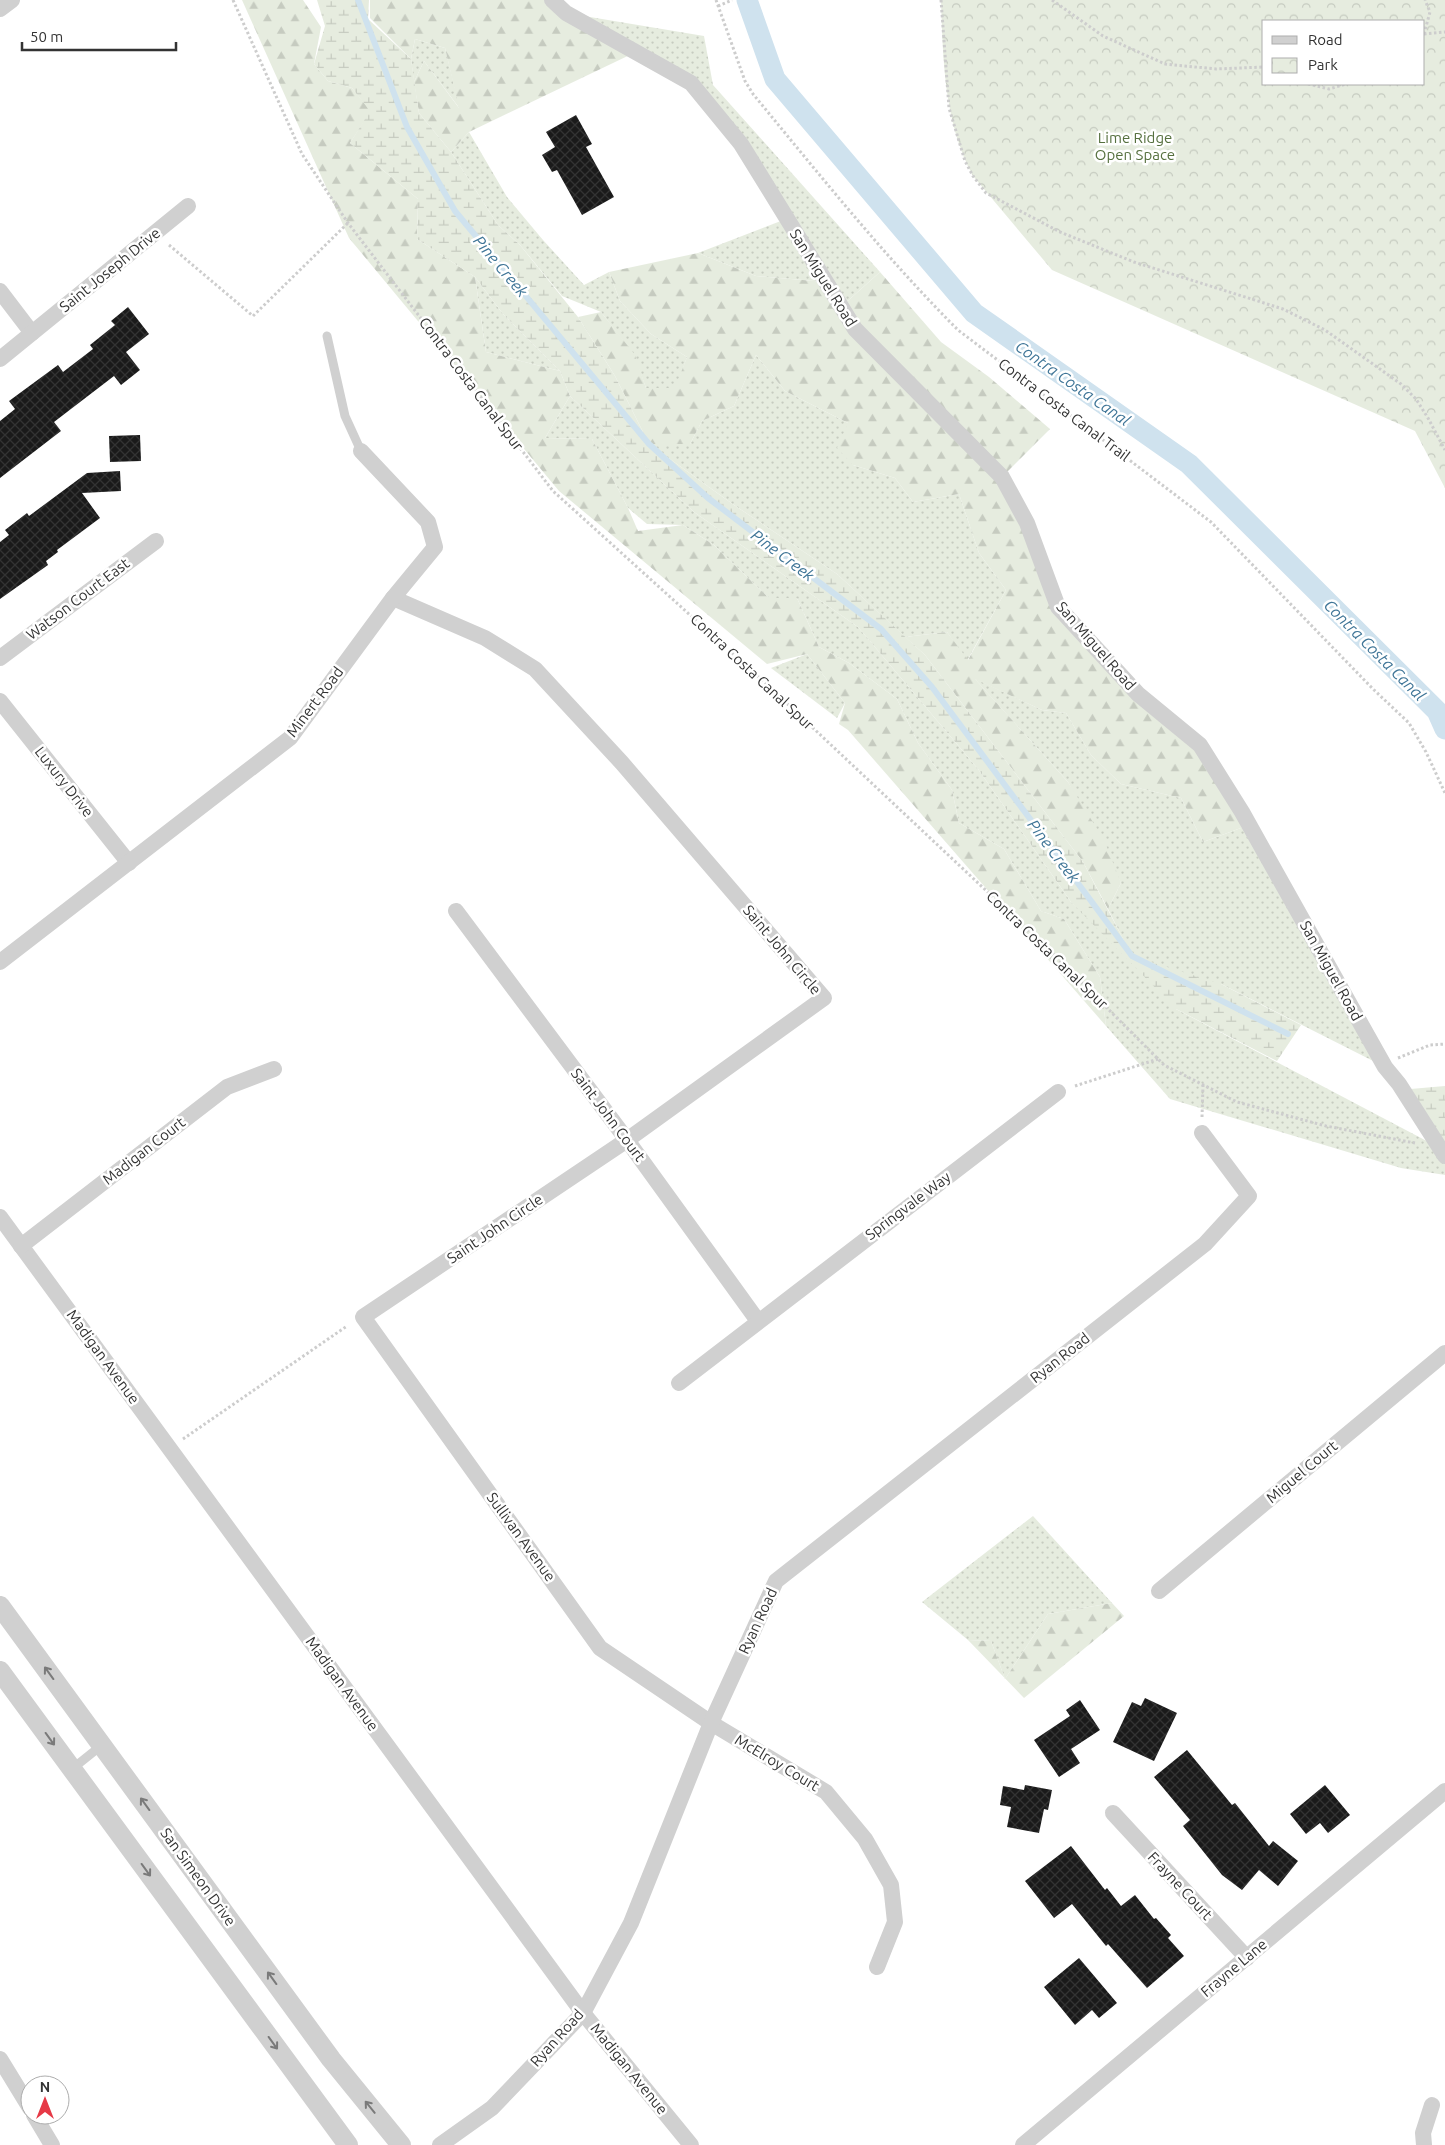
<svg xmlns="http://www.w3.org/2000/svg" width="1445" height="2145" viewBox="0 0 1445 2145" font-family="Ubuntu,sans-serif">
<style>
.grass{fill:url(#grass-dots)}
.forest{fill:url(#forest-firs)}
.wetland{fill:url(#wetland-marsh)}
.park{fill:url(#park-crowns);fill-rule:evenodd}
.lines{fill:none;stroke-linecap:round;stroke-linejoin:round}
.stream{stroke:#cfe2ee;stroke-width:6}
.canal{stroke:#cfe2ee;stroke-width:21}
.building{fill:url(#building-cross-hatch)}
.path{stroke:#cdcdcd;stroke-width:3;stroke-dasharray:2.5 2.5;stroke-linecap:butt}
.service{stroke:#d0d0d0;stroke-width:9}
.minor{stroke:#d0d0d0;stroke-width:16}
.tertiary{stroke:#d0d0d0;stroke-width:20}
.oneway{stroke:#7a7a7a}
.labels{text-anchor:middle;stroke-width:5;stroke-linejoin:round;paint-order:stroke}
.park-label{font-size:15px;fill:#56703f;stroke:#fff}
.street-label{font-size:15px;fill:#333;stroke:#fff}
.water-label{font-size:16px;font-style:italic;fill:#3f7597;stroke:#fff}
</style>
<defs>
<pattern id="grass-dots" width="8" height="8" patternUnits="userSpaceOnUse" patternTransform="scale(1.25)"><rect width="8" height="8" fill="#e6ecdf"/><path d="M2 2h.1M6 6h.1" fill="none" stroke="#c6cbc0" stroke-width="1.8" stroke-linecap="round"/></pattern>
<pattern id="forest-firs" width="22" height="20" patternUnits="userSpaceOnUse" patternTransform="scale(1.25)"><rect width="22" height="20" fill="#e6ecdf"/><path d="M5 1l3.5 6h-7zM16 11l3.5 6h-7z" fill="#c6cbc0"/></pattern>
<pattern id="wetland-marsh" width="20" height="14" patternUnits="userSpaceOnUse" patternTransform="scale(1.25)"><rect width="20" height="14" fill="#e6ecdf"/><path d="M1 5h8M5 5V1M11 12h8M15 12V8" fill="none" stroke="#c6cbc0"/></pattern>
<pattern id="park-crowns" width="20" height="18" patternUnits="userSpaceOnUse" patternTransform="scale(1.25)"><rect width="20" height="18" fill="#e6ecdf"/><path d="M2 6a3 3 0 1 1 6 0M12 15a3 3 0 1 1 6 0" fill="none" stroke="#c6cbc0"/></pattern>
<pattern id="building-cross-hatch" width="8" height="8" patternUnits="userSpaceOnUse" patternTransform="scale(1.25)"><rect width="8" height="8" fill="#1a1a1a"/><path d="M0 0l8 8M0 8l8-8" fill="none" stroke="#333"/></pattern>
</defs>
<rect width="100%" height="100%" fill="#fff"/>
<g class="grass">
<polygon points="566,13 704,36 713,85 880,272 841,307 826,282 756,276 698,253 786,219 691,83"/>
<polygon points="415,39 445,48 460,109 424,61 414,82 411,59"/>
<polygon points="469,132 507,197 543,240 584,285 609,272 620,301 651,334 687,357 676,388 646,388 634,355 601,312 562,296 520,245 498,225 451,152"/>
<polygon points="475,277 503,314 560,371 486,352"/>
<polygon points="756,355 785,391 848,423 853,465 895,478 913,502 959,494 979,553 1006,590 967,661 947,632 905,637 837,574 734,505 649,444 690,444 702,421 734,406"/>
<polygon points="570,396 694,512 858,627 978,769 1071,902 1131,955 1108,909 1121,883 1068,782 974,678 1042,710 1066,713 1091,755 1121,784 1181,798 1203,842 1249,825 1385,1067 1221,984 1176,1009 1440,1148 1445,1148 1445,1175 1401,1168 1170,1099 1106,1026 1100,977 1064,919 1041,911 1004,849 959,823 952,790 918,743 897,699 849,663 819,647 797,598 769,598 714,545 683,525 647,524 628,508 592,439 545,438"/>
<polygon points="807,654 845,703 837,718 771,668"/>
<polygon points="1033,1516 1112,1603 1048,1614 1005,1679 991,1641 968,1640 922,1602"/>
</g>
<g class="forest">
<polygon points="242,0 303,0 321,27 314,64 328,81 352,88 371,111 350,143 418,199 417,239 475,277 486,352 560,371 570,396 545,438 592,439 628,508 638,531 683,525 714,545 769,598 797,598 819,647 849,663 897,699 918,743 952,790 959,823 1004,849 1041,911 1064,919 1100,977 1106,1026 848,730 839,724 845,703 807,654 767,664 559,491 349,238"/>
<polygon points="370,0 552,0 636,52 469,132 451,152 419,113 414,82 424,61 459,108 445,48 415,39 411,59 370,18"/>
<polygon points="698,253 756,276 826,282 841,307 880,272 941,342 989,377 1050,429 1002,477 1065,614 1200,745 1249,825 1203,842 1181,798 1121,784 1091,755 1066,713 1042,710 975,679 1068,782 1104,840 1121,883 1108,909 1083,862 925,655 905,637 947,632 968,660 1006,590 979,553 959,494 913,502 895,478 853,465 837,448 848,423 785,391 756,355 734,406 702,421 690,444 649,444 615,376 578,317 601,312 635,355 646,388 675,388 687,357 651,334 620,301 609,272"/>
<polygon points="1112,1603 1124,1616 1024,1698 968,1640 991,1641 1005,1679 1048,1614"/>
</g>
<g class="wetland">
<polygon points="317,0 369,0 368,19 411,59 419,113 451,152 498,225 520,245 578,317 615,376 649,444 734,505 837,574 925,655 1083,862 1132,956 1221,984 1301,1025 1277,1061 1176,1009 1071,902 978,769 858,627 694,512 570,396 560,371 503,314 475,277 417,239 418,199 350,143 370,111 352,88 328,81 314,64 325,26"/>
<polygon points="1445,1086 1445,1148 1399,1090"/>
</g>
<path class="park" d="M941,0H1445V488L1415,431L1052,270L973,176C944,122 943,60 941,0ZM1264,21H1424V84H1264Z"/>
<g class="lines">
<polyline class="stream" points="358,0 407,127 455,211 649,444 708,498 881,629 932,687 1132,956 1288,1034"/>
<polyline class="canal" points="747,0 775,79 974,313 1189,464 1437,711 1445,729"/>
</g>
<g class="building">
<polygon points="576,115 592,144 586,147 614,197 582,215 557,170 552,172 542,155 555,147 546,132"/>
<polygon points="128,307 149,334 126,352 140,370 121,385 114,376 54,422 61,431 0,478 0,421 15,409 9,401 58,365 63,372 93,349 90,345 115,325 111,321"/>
<polygon points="140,435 141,461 110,462 109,436"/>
<polygon points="120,471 121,491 82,493 100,518 57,550 58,552 46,561 48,565 0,599 0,542 9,535 5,530 27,513 29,516 87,473"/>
<polygon points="1145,1698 1177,1713 1154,1761 1113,1742 1132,1702 1141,1706"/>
<polygon points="1080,1700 1100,1730 1071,1749 1080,1763 1059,1777 1034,1740 1070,1716 1066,1710"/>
<polygon points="1187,1750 1232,1805 1235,1803 1269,1846 1273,1841 1298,1861 1278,1886 1259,1870 1242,1890 1222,1875 1183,1826 1190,1820 1154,1777"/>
<polygon points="1025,1785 1052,1790 1048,1810 1044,1809 1039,1833 1007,1827 1011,1807 1000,1805 1003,1786 1024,1790"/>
<polygon points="1325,1785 1350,1815 1328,1833 1320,1823 1306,1834 1290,1814"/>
<polygon points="1071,1846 1105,1890 1107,1888 1121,1906 1135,1895 1154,1919 1156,1918 1171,1935 1168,1938 1184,1956 1147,1988 1108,1944 1106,1946 1072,1904 1054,1918 1025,1881"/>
<polygon points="1079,1958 1117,2003 1099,2018 1092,2010 1075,2025 1044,1987"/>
</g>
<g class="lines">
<g class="path">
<polyline points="233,0 302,154 348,223 553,491 763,681 1043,944 1164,1065 1237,1102 1326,1126 1415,1143"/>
<path d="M716,0L745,81L753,94C819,174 885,257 958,330L1211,522L1373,689L1409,723L1426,752L1445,793"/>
<polyline points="941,0 949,108 965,161 973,176 986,193 1060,232 1134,262 1283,309 1325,330 1401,384 1416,399 1428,418 1445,450"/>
<polyline points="1052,0 1103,36 1165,64 1216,69 1264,67"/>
<polyline points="718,6 732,0"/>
<polyline points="1424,34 1430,12 1425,0"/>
<polyline points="1424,34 1445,32"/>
<polyline points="1308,84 1329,89 1346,84"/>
<polyline points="169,245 253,316 348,223"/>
<polyline points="1398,1058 1430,1045 1445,1044"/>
<polyline points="1075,1086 1158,1059"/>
<polyline points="1202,1117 1203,1085"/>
<polyline points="183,1439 347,1326"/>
</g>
<g class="service">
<polyline points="327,336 345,416 361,451"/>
<polyline points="72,1769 102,1745"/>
</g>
<g class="minor">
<polyline points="552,0 566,13 691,83 741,144 855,329 1002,477 1027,523 1058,607 1138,694 1200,745 1242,812 1385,1067 1399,1084 1445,1156"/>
<polyline points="0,9 12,0"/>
<polyline points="0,291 32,333"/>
<polyline points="0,359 188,206"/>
<polyline points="393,598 485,638 535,669 622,763 824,998 627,1140 363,1317 600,1648 711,1723 826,1792 865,1839 891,1885 895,1922 877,1967"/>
<polyline points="0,658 156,541"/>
<polyline points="0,701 129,863"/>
<polyline points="456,911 627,1140 758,1321"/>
<polyline points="0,962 290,738 393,598 435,547 428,522 361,451"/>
<polyline points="0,1217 583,2013 691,2145"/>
<polyline points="21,1246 227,1087 274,1069"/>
<polyline points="679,1383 1058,1092"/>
<polyline points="1159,1591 1445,1353"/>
<polyline points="1113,1813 1247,1958"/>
<polyline points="0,2059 30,2108"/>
<polyline points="34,2115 52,2145"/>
<polyline points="440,2145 492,2108 583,2013 631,1923 711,1723 776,1581 1205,1244 1249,1196 1202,1133"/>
<polyline points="1023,2145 1445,1791"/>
<polyline points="1424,2145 1423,2133 1432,2105"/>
</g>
<g class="tertiary">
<polyline points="0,1606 331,2059 401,2145"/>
<polyline points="0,1671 348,2145"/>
</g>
</g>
<defs><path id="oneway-shaft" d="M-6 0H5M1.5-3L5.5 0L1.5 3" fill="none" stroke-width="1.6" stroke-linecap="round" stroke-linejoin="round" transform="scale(1.25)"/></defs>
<g class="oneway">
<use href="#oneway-shaft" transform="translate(49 1673) rotate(-126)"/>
<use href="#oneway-shaft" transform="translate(50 1739) rotate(54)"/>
<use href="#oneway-shaft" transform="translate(145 1804) rotate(-126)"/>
<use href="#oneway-shaft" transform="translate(146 1870) rotate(54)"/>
<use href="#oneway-shaft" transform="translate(272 1978) rotate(-126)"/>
<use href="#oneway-shaft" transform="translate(273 2043) rotate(54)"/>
<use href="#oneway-shaft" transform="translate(370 2107) rotate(-129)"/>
</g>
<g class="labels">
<g class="park-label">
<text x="1135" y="143">Lime Ridge<tspan x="1135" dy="17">Open Space</tspan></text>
</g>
<g class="street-label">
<text transform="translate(110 270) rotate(-39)" y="5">Saint Joseph Drive</text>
<text transform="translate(823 278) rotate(58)" y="5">San Miguel Road</text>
<text transform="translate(471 384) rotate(53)" y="5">Contra Costa Canal Spur</text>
<text transform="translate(1064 410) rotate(37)" y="5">Contra Costa Canal Trail</text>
<text transform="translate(78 599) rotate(-37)" y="5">Watson Court East</text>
<text transform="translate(1096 646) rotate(49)" y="5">San Miguel Road</text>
<text transform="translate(752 672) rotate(43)" y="5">Contra Costa Canal Spur</text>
<text transform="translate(315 702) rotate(-53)" y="5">Minert Road</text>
<text transform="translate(64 782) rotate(52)" y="5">Luxury Drive</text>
<text transform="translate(782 950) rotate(50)" y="5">Saint John Circle</text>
<text transform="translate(1047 950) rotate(44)" y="5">Contra Costa Canal Spur</text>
<text transform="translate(1331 971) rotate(61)" y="5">San Miguel Road</text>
<text transform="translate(608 1115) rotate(53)" y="5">Saint John Court</text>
<text transform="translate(144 1151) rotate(-38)" y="5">Madigan Court</text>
<text transform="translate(908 1206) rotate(-37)" y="5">Springvale Way</text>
<text transform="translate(495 1229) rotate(-34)" y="5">Saint John Circle</text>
<text transform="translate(103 1357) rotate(54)" y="5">Madigan Avenue</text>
<text transform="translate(1060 1358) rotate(-38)" y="5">Ryan Road</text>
<text transform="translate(1302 1472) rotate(-40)" y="5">Miguel Court</text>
<text transform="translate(521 1537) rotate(54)" y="5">Sullivan Avenue</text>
<text transform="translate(758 1621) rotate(-65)" y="5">Ryan Road</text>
<text transform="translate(342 1684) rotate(54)" y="5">Madigan Avenue</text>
<text transform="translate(777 1763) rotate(31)" y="5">McElroy Court</text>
<text transform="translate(198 1877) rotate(54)" y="5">San Simeon Drive</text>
<text transform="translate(1180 1886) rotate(47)" y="5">Frayne Court</text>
<text transform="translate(1234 1968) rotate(-40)" y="5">Frayne Lane</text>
<text transform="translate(557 2038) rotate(-48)" y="5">Ryan Road</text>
<text transform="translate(629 2069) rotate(51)" y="5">Madigan Avenue</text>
</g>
<g class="water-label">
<text transform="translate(501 266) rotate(50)" y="6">Pine Creek</text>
<text transform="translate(1073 383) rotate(35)" y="6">Contra Costa Canal</text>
<text transform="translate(783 555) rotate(37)" y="6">Pine Creek</text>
<text transform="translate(1375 650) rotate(45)" y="6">Contra Costa Canal</text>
<text transform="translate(1054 851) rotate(53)" y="6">Pine Creek</text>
</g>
</g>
<rect x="1262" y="20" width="162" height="65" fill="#ffffff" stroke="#adadad"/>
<rect x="1272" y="36" width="25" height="8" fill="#d0d0d0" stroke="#adadad"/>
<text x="1308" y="45" font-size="15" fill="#333333">Road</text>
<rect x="1272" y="58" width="25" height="15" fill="url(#park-crowns)" stroke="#adadad"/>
<text x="1308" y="70" font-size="15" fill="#333333">Park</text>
<g transform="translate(45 2100)"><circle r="24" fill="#ffffff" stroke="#adadad"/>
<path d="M0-4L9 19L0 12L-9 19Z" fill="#e63946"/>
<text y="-8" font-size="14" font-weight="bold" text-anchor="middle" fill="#333333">N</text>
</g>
<path d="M22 42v8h154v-8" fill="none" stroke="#333333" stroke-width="2.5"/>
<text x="30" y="42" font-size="15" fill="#333333" stroke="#ffffff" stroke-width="4" paint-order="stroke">50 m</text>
</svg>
